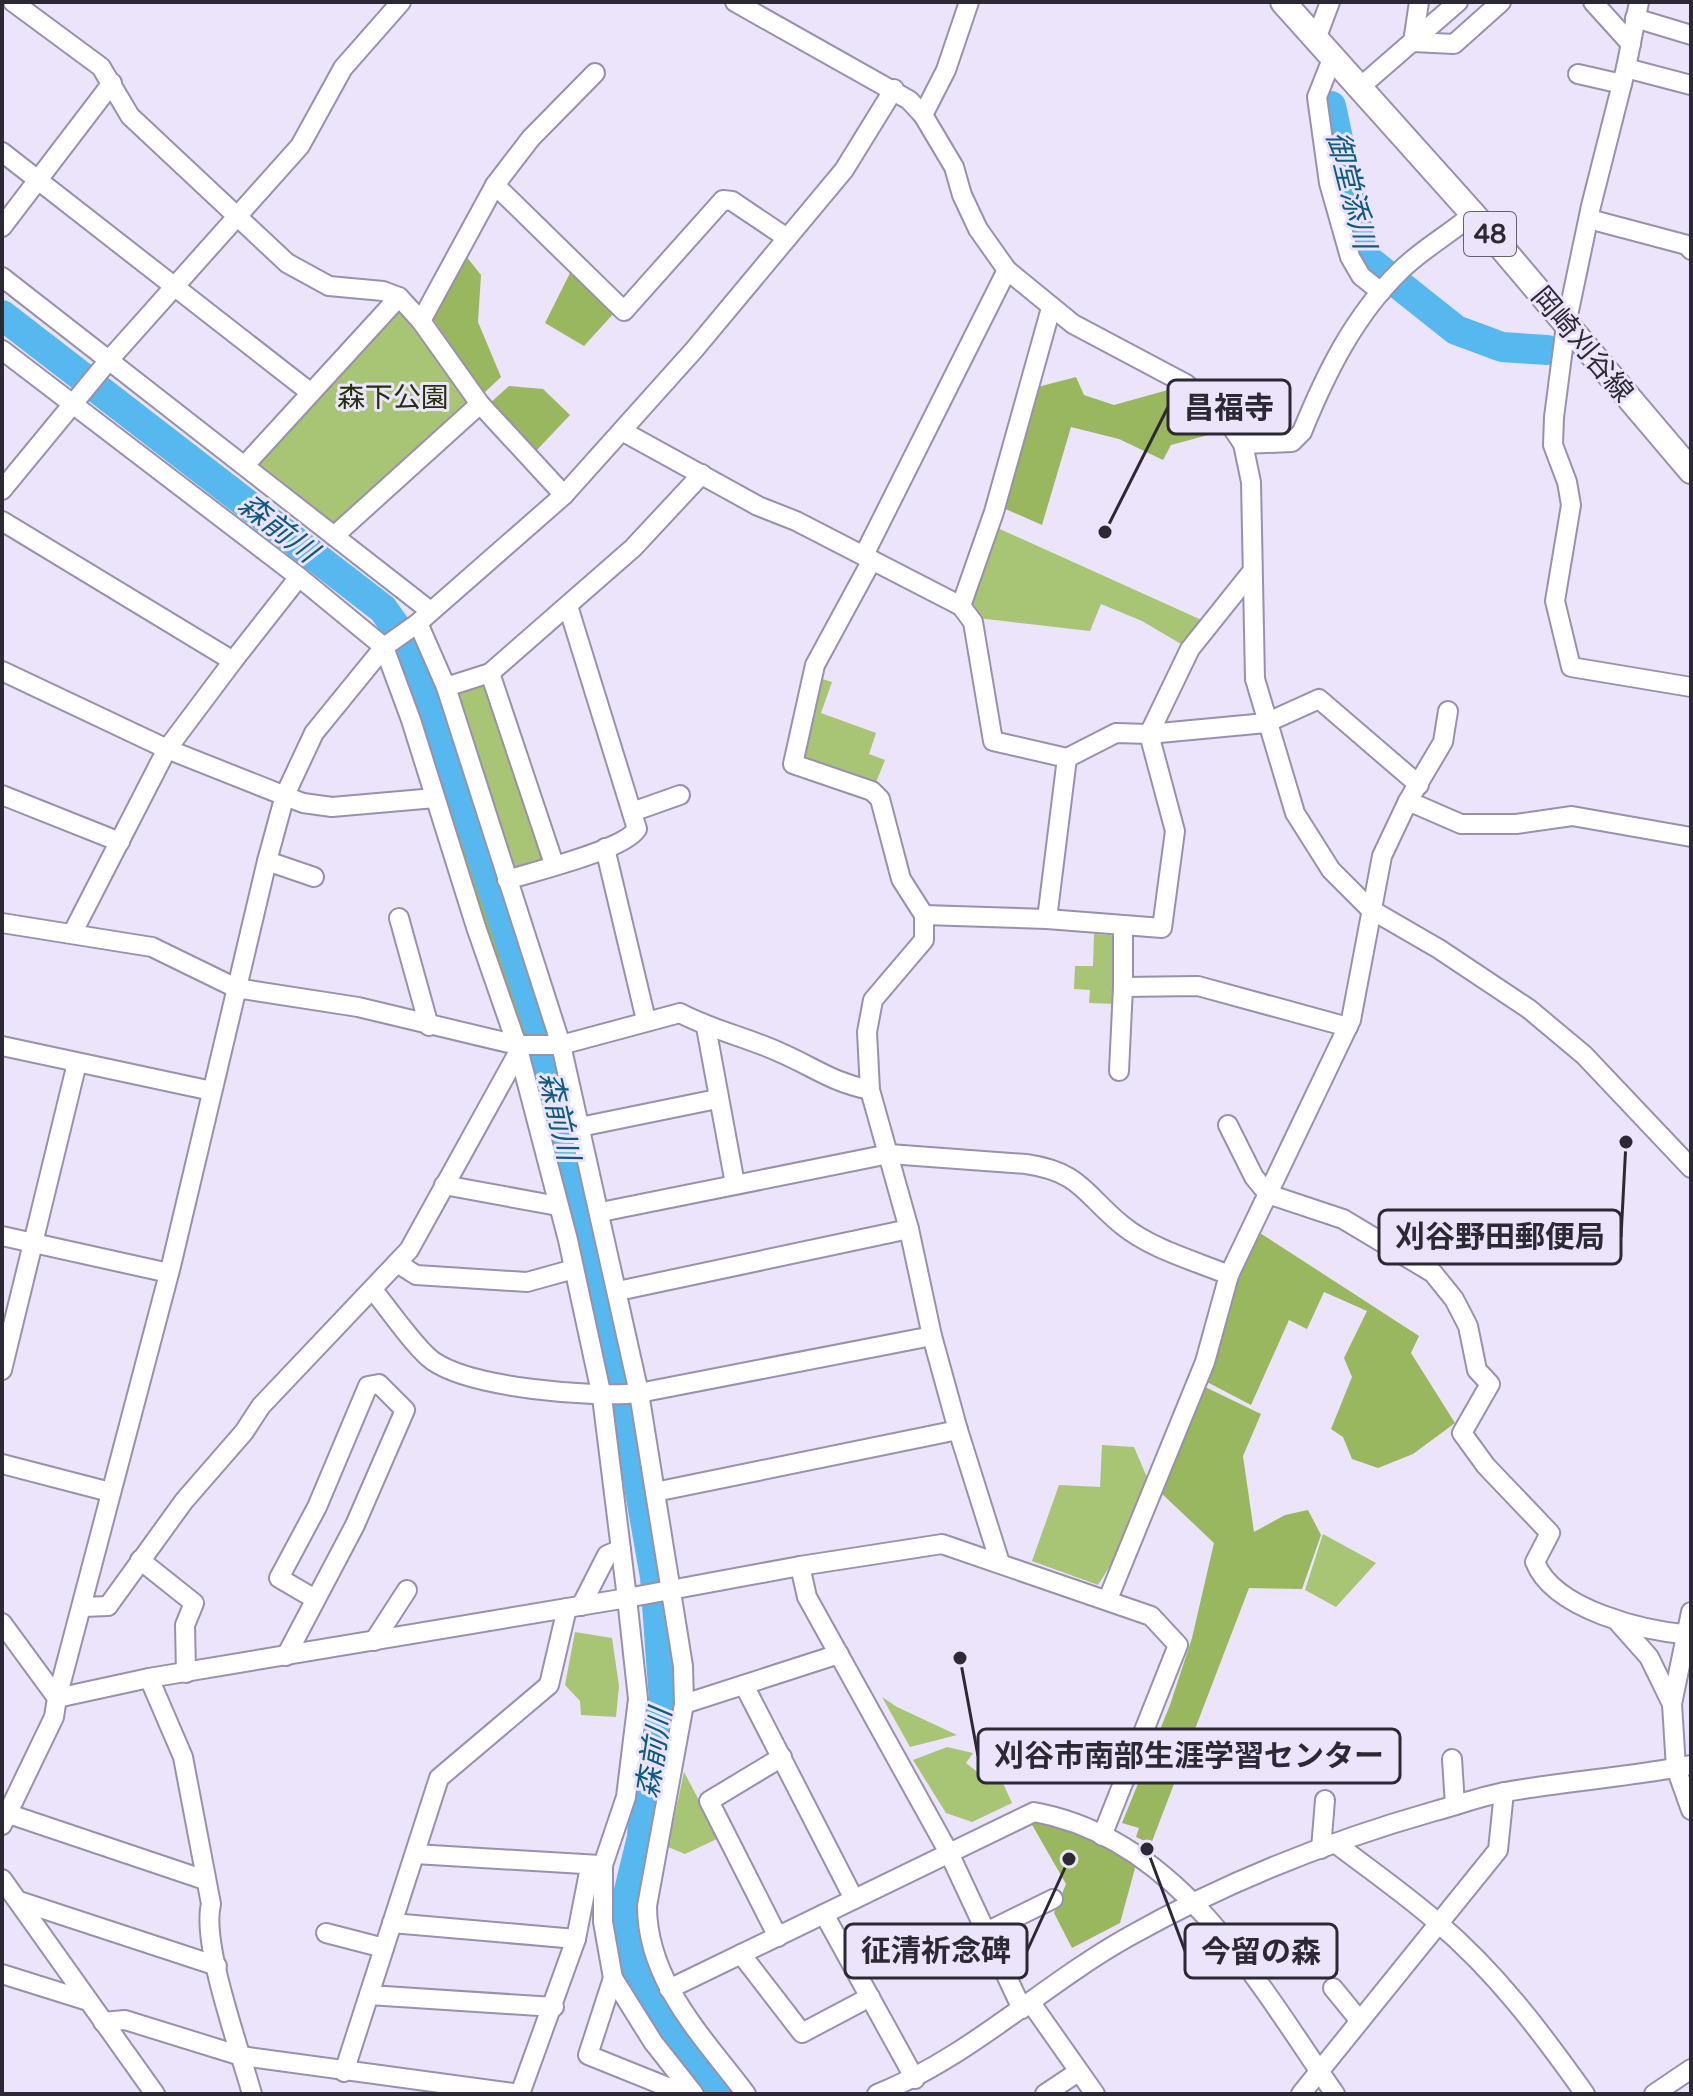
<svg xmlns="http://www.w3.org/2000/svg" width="1693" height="2096" viewBox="0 0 1693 2096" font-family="'Varela Round','Noto Sans JP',sans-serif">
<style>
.green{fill:#a8c575}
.forest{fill:#99b75f}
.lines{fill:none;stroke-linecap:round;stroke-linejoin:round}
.river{stroke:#56b8ef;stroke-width:30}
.minor-casing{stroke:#9991ac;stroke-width:22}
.major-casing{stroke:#9991ac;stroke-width:28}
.minor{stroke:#fff;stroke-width:18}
.major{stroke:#fff;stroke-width:24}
.labels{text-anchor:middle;stroke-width:6;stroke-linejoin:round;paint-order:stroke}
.shield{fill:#ebe4fb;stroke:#666170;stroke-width:2}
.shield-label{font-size:26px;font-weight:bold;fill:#2d2934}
.street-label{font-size:28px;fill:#2d2934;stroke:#ebe4fb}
.park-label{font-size:28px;fill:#24300a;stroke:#ebe4fb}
.water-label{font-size:30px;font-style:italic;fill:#0f5b80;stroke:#ebe4fb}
.leader{fill:none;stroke:#2d2934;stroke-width:3}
.callout-dot{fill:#2d2934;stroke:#ebe4fb;stroke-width:3}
.callout{fill:#ebe4fb;stroke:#2d2934;stroke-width:3}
.callout-label{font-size:30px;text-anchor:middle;font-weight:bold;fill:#2d2934}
</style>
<rect width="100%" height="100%" fill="#ebe4fb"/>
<g class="green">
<polygon points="394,312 401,313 468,399 467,406 332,526 256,466"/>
<polygon points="993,526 1206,622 1186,647 1142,621 1101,604 1090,631 978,618 968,602"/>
<polygon points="816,677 832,682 821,713 876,733 869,754 885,760 875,785 802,765"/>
<polygon points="483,681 544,861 517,871 511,867 454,696 458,688"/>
<polygon points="1094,934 1111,935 1117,941 1115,1004 1089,1003 1090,990 1074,989 1075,966 1093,966"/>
<polygon points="1102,1445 1134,1447 1149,1482 1117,1555 1098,1585 1032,1561 1059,1485 1100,1487"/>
<polygon points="1323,1534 1376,1563 1336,1607 1305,1590"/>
<polygon points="575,1632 612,1638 619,1686 616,1717 581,1715 580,1701 565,1685"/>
<polygon points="882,1697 897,1707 957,1735 910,1747"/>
<polygon points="947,1747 973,1753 966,1763 990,1782 998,1772 1012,1803 972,1822 946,1813 913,1760"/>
<polygon points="684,1772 719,1838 685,1854 668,1847"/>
</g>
<g class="forest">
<polygon points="462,251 481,275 478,322 501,377 483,394 430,314"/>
<polygon points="572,269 615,312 584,346 545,323"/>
<polygon points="1076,377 1084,395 1114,405 1175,388 1223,431 1171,445 1163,460 1119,439 1071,427 1042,525 1001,507 1034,388"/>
<polygon points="509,386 543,389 570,415 535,452 490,403"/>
<polygon points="409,651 537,1035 524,1038 398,659"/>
<polygon points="1257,1231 1419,1336 1411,1353 1455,1423 1413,1454 1378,1468 1352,1459 1343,1437 1331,1429 1352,1377 1344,1358 1367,1311 1324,1292 1307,1329 1289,1320 1251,1405 1207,1382 1235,1279"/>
<polygon points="1203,1386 1261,1414 1243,1456 1254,1532 1285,1515 1308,1510 1321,1535 1302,1589 1249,1588 1151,1844 1136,1837 1139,1828 1122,1823 1170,1705 1192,1638 1214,1543 1159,1491"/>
<polygon points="1031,1823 1050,1823 1137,1861 1120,1923 1072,1948 1054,1913 1066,1884"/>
</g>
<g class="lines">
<g class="river">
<polyline points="1331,106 1363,256 1456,330 1502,347 1547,350"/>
<polyline points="2,315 383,609 414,653 539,1027 620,1378 655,1577 664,1701 644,1800 642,1837 625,1907 624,1931 631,1960 698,2067 722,2094"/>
</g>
<defs>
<g id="minor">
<polyline points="13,2 101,67 130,116 287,263 329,286 383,291 399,297 421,321 480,404 564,495"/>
<polyline points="735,2 909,100 923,115 954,167 962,195 978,229 1007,270 1073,324 1186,384 1231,426 1243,444 1251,482 1255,679 1295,813 1331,870 1370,909 1439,949 1529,1009 1584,1055 1691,1168"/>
<polyline points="1593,2 1631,44"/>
<polyline points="1639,2 1626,68 1591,206 1566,325 1554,417 1553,445 1567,482 1571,505 1555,601 1571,667 1691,687"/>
<polyline points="1635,18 1691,35"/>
<polyline points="1316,39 1330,2"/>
<polyline points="1413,42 1454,44 1501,2"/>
<polyline points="1413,42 1419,2"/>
<polyline points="1332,59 1317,97 1329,183 1350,257 1361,276 1381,292"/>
<polyline points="1626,68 1691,85"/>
<polyline points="1578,74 1622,84"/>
<polyline points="1359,88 1458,2"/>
<polyline points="923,115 946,70 969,2"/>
<polyline points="2,152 311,393"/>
<polyline points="495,185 624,311 723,200 732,201 787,238"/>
<polyline points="1589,219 1687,245 1691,250"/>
<polyline points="2,227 112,83"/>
<polyline points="2,277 429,610"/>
<polyline points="421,321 495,185 531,138 595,73"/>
<polyline points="2,350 299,577 384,647 411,720 476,927 517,1045 568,1240 602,1397 627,1598 149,1678 57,1698 171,1266 267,861 285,795 314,733 384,647 418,623 564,495 694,350 844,170 894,89"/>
<polyline points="622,431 758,506 796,521 961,606 973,622 993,741 1067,758 1116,733 1149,734 1266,723 1319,699 1419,785"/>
<path d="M1243,444L1292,442L1302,432C1326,373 1354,316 1400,271C1422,249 1450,234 1473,214"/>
<polyline points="246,464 399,297"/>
<polyline points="2,490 109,360 300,146 343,68 401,2"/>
<polyline points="2,521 233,661 299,577"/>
<polyline points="334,536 480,404"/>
<polyline points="864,555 1007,270"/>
<polyline points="872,560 815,665 793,764 872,791 880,799 901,879 924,915 924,940 873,1000 867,1032 870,1090 909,1229 932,1336 958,1430 1000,1563"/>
<polyline points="961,606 994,512 1051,308"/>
<path d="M418,623L446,687L561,1045L639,1393L683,1666L684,1704L647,1906C647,1981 703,2037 746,2094"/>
<polyline points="2,671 167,749 303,803 332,807 435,798"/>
<polyline points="490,673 554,864"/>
<polyline points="446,687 490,673 633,548 702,474"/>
<polyline points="2,795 120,842"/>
<polyline points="1408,801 1461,824 1516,824 1572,816 1691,837"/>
<polyline points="632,812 680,795"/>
<polyline points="605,848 646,1020"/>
<polyline points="267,861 314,877"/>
<path d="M507,880C535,871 624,850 637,829L568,606"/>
<polyline points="924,915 1047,919 1067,758"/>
<polyline points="399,918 429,1026"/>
<polyline points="1047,919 1162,928 1175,831 1149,734 1190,649 1250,574"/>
<path d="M2,923L152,947L236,988L358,1007L517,1045H561L680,1013C712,1030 746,1037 779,1052C814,1067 831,1082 870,1090"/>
<polyline points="1123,926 1123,987"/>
<polyline points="73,932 167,749 233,661"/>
<polyline points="706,1027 735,1184"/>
<polyline points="2,1046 212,1091"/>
<polyline points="1119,1071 1123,987 1198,986 1348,1027"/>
<path d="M1228,1125L1254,1177L1268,1194L1343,1219L1433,1273L1454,1299L1468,1326L1477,1370L1490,1384L1462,1433L1486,1466L1550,1533L1535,1562C1554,1610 1644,1631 1691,1635"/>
<polyline points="580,1127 717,1099"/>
<polyline points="444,1185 558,1206"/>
<path d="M601,1212L889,1154L1026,1164C1081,1172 1084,1194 1122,1225C1151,1249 1195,1261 1229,1275"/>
<polyline points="2,1236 169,1273"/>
<polyline points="397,1263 416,1275 527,1282 574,1269"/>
<path d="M373,1290C388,1308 416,1349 433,1361C472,1388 592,1398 639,1393L932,1336"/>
<polyline points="618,1291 909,1229"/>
<polyline points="2,1370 77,1063"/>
<polyline points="2,1464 110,1492"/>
<polyline points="655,1492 958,1430"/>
<polyline points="140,1560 194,1603 185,1625 186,1673"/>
<polyline points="800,1566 942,1544 1151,1616 1178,1645 1102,1836"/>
<polyline points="1108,1599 1205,1362 1229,1275 1351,1020 1382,856 1408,801 1443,742 1448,711"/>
<polyline points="581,1606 607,1555 621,1549"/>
<polyline points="83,1607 108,1606 184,1501 244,1432 261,1406 409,1250 518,1053"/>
<polyline points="1691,1612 1672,1704 1676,1768 1691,1810"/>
<polyline points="1617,1621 1649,1657 1672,1704"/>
<polyline points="2,1623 57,1698 54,1717 2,1825"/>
<polyline points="374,1641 407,1590"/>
<polyline points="286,1656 355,1525 405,1410 379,1384 368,1386 317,1507 279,1578 315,1599"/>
<path d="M149,1678L183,1757L211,1904C201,1944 240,2050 252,2094"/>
<polyline points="744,1685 854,1899"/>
<polyline points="684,1704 839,1654"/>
<polyline points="1452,1759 1455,1805"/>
<polyline points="9,1814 205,1880"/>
<path d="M1335,1843C1369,1869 1405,1894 1437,1922C1496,1972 1541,2032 1585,2094"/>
<polyline points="1321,1849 1325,1800"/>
<polyline points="415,1854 600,1865"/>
<polyline points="2,1879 155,2094"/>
<polyline points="19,1901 217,1966"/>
<polyline points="824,1914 915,2079"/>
<polyline points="392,1923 576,1939"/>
<polyline points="988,1931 1053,1899"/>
<polyline points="326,1933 384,1948"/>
<polyline points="778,1937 709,1801 782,1757"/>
<polyline points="741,1954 802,2033 870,1997"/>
<polyline points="2,1974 88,2001"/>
<polyline points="613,1978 588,2055 685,2094"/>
<polyline points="1333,1988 1360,2021"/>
<path d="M669,1989L1034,1812C1179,1838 1258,1983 1335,2094"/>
<polyline points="369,1995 554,2007"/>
<polyline points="1031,2003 1095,2094"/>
<polyline points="103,2022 125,2020 241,2056 521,2094"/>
<polyline points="344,2072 439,1778 549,1685 567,1608"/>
<polyline points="520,2094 576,1939 590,1867"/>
<polyline points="694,2094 653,2042 613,1978 603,1922 603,1865 626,1797 638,1699 627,1598 800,1566 807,1597 949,1853 1022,2009"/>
<path d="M877,2094C970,2057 1041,1986 1128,1937C1224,1883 1329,1841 1435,1811C1458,1805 1482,1796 1505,1792C1567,1781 1630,1777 1691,1765"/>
<polyline points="1045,2094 1078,2072"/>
<polyline points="1301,2094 1498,1850 1504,1792"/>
<polyline points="1654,2094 1691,2069"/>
</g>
<polyline id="major" points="1283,2 1473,214 1691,471"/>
</defs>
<use href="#minor" class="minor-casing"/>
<use href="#major" class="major-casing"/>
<use href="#minor" class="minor"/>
<use href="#major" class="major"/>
</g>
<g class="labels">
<rect class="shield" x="1464" y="212" width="52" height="44" rx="6"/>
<g class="shield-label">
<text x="1490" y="243">48</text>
</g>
<g class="street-label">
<text transform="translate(1583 344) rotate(50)" y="10">岡崎刈谷線</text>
</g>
<g class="park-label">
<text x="393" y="407">森下公園</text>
</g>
<g class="water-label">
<text transform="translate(1351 190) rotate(76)" y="10">御堂添川</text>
<text transform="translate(278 528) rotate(38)" y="10">森前川</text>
<text transform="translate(559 1116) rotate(77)" y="10">森前川</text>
<text transform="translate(654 1753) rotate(-81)" y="10">森前川</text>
</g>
</g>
<path class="leader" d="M1105 532L1168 407M1626 1142L1621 1237M960 1658L978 1756M1069 1859L1027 1951M1147 1849L1185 1951"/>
<g class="callout-dot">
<circle cx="1105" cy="532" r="8"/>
<circle cx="1626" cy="1142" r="8"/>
<circle cx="960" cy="1658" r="8"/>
<circle cx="1069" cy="1859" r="8"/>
<circle cx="1147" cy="1849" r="8"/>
</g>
<g class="callout">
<rect x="1168" y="380" width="122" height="54" rx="8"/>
<rect x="1379" y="1210" width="242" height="54" rx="8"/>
<rect x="978" y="1729" width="422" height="54" rx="8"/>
<rect x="845" y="1924" width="182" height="54" rx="8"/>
<rect x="1185" y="1924" width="152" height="54" rx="8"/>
</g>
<g class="callout-label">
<text x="1229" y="418">昌福寺</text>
<text x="1500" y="1247">刈谷野田郵便局</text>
<text x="1189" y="1766">刈谷市南部生涯学習センター</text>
<text x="936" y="1961">征清祈念碑</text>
<text x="1261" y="1962">今留の森</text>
</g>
<rect width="1693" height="2096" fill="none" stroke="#2d2934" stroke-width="8"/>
</svg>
